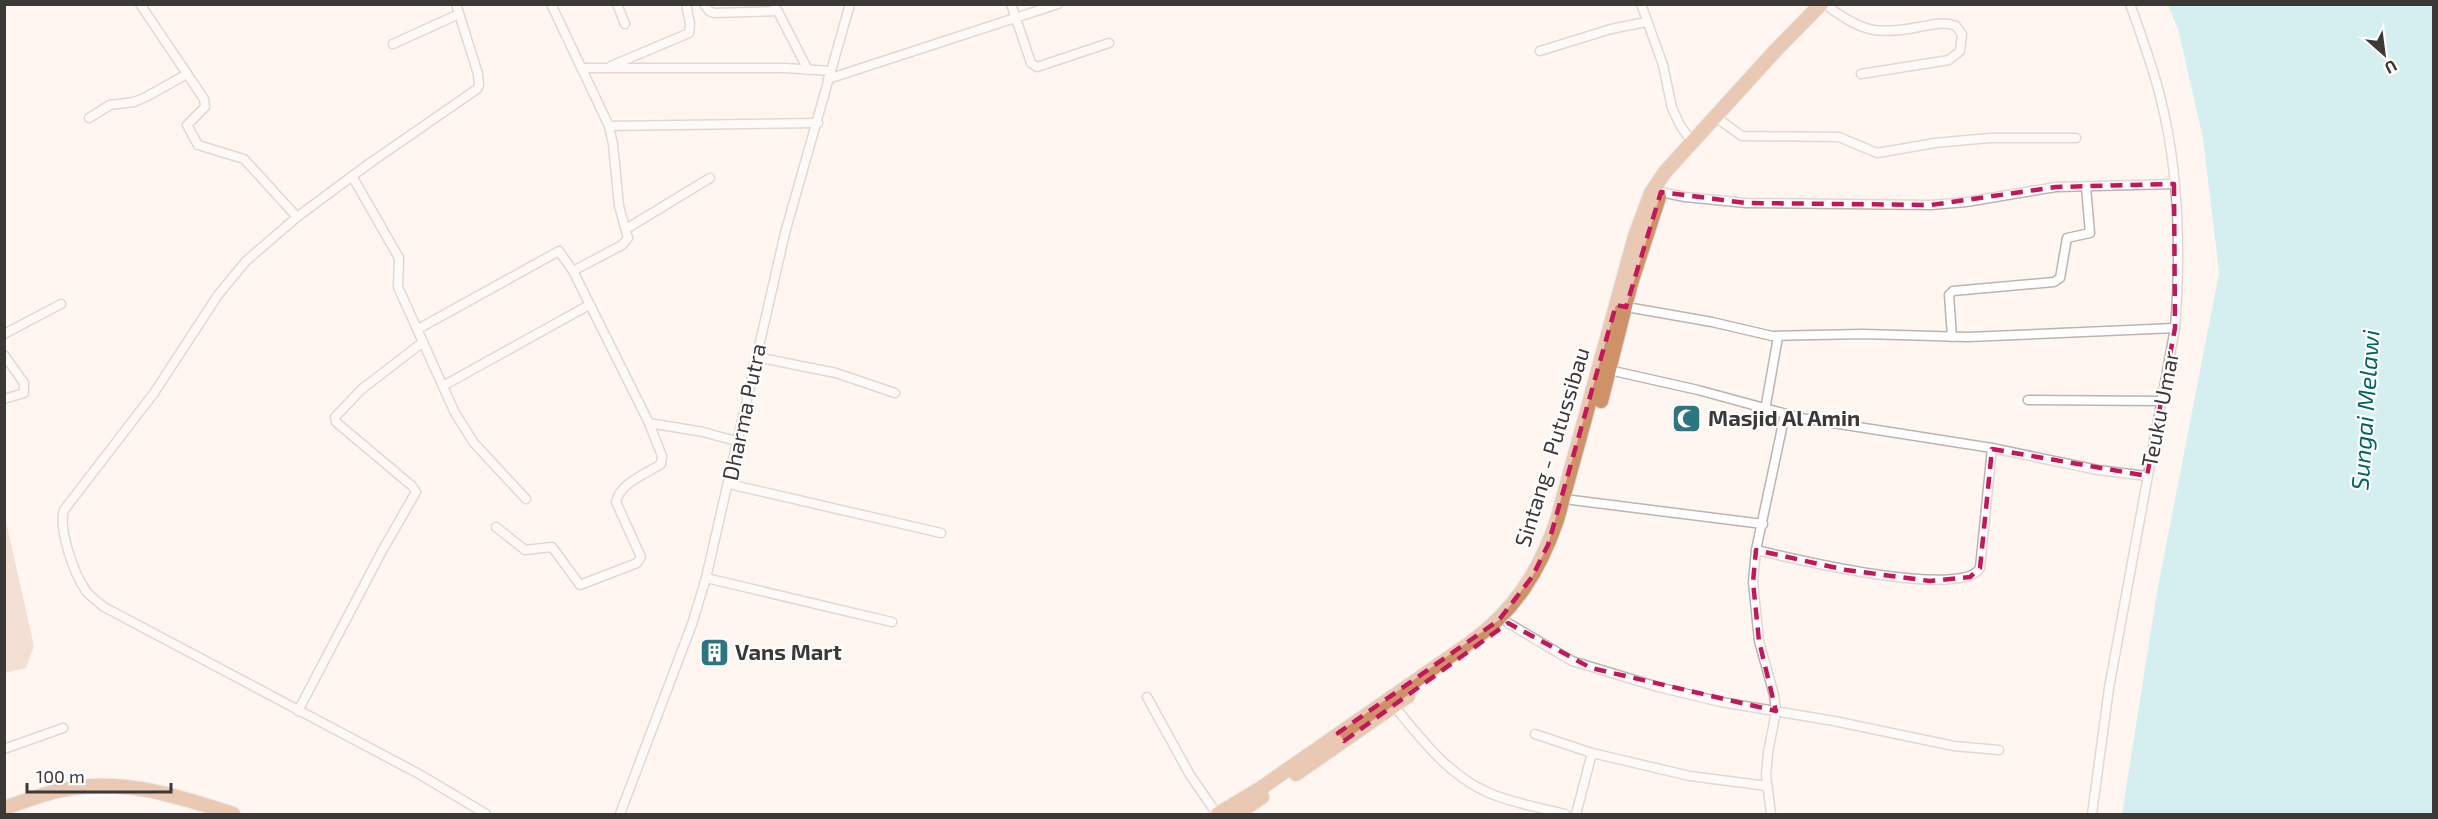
<svg xmlns="http://www.w3.org/2000/svg" width="2438" height="819" viewBox="0 0 2438 819" font-family="'Exo 2',sans-serif">
<style>
.green{fill:#e4c4b0}
.water{fill:#a2e5ef}
.lines{fill:none;stroke-linecap:round;stroke-linejoin:round}
.minor-casing{stroke:#bdb4af;stroke-width:11}
.trunk-casing{stroke:#d4d3d3;stroke-width:16}
.minor{stroke:#fff;stroke-width:8}
.trunk{stroke:#cf9268;stroke-width:14}
.marked{fill:none;stroke:#c2185b;stroke-width:4.5;stroke-dasharray:12 8;stroke-linejoin:round}
.labels{text-anchor:middle;stroke-width:4.5;stroke-linejoin:round;paint-order:stroke}
.street-label{font-size:22px;fill:#3b3836;stroke:#fff}
.poi-label{font-size:22px;font-weight:bold;fill:#3b3836;stroke:#fff;text-anchor:start}
.water-label{font-size:24px;font-style:italic;fill:#00626d;stroke:#fff}
</style>
<rect width="100%" height="100%" fill="#fff6f1"/>
<polygon class="green" points="4,513 34,646 26,668 5,673"/>
<polygon class="water" points="2168,5 2433,5 2433,814 2122,814 2157,592 2219,273 2203,138 2178,29"/>
<g class="lines">
<defs>
<g id="minor">
<polyline points="140,4 204,99 205,107 187,125 198,145 244,159 297,217"/>
<path d="M456,4L478,74L479,85L477,89L370,163L297,217L246,261L218,295L154,393L64,510C58,529 74,574 86,591C91,597 98,602 104,607L419,774L486,814"/>
<polyline points="551,4 609,126 818,123"/>
<polyline points="617,4 625,24"/>
<polyline points="704,4 709,11 714,13 777,11"/>
<polyline points="774,4 808,70"/>
<polyline points="1011,4 1031,63 1037,67 1109,43"/>
<polyline points="1641,4 1663,65 1672,108 1680,125 1691,141"/>
<path d="M1830,8C1863,32 1878,35 1919,27C1932,25 1943,21 1956,26L1962,34L1960,51L1949,60L1861,74"/>
<polyline points="393,44 459,14"/>
<polyline points="1540,51 1611,29 1646,22"/>
<polyline points="611,66 689,33 690,24 686,4"/>
<polyline points="581,68 785,68 831,71"/>
<polyline points="828,79 1058,4"/>
<polyline points="89,118 110,105 134,102 146,97 187,74"/>
<polyline points="1721,121 1742,136 1839,137 1877,153 1935,143 1989,138 2076,138"/>
<polyline points="352,176 399,258 398,287 455,413 474,443 526,499"/>
<polyline points="1661,192 1685,197 1746,203 1931,205 1966,202 2056,187 2174,184"/>
<polyline points="626,229 710,178"/>
<polyline points="573,271 622,245 628,238 619,206 613,144 609,126"/>
<polyline points="1621,306 1712,322 1772,336 1863,334 1968,337 2175,328"/>
<polyline points="418,329 559,251 573,271 649,423 703,432 736,441"/>
<polyline points="4,334 61,304"/>
<polyline points="1952,337 1949,295 1953,291 2054,282 2060,278 2067,238 2090,233 2086,187"/>
<polyline points="4,355 24,383 24,393 4,399"/>
<polyline points="756,357 836,373 895,393"/>
<polyline points="1609,370 1698,390 1801,418 1992,448 2098,470 2147,476"/>
<polyline points="443,386 589,305"/>
<polyline points="2028,400 2162,401"/>
<polyline points="1765,410 1778,337"/>
<polyline points="729,484 941,533"/>
<polyline points="1572,500 1763,524"/>
<path d="M496,527L525,550L552,547L580,585L637,563L641,557L616,502C620,483 646,474 661,464L662,456L649,423"/>
<path d="M1756,550C1790,558 1962,600 1980,568L1992,448"/>
<polyline points="706,578 892,622"/>
<polyline points="1508,623 1572,661 1658,687 1721,702 1834,721 1954,746 1999,750"/>
<polyline points="1147,697 1190,775 1217,814"/>
<path d="M1394,706C1422,740 1448,775 1489,793C1513,803 1540,808 1565,814"/>
<polyline points="298,711 382,551 416,492 412,486 336,422 335,417 362,389 423,342"/>
<polyline points="1535,734 1592,753 1690,776 1767,786"/>
<polyline points="4,749 63,728"/>
<polyline points="620,814 692,624 706,578 785,233 850,4"/>
<polyline points="1576,814 1592,753"/>
<polyline points="1771,814 1766,775 1768,753 1776,711 1774,695 1759,641 1753,582 1756,550 1785,414"/>
<path d="M2092,814L2109,688L2175,328C2181,252 2179,170 2160,96C2152,65 2141,34 2130,4"/>
</g>
<g id="trunk">
<polyline points="1601,401 1631,283 1659,197"/>
<polyline points="1296,774 1408,696"/>
<path d="M4,808C23,802 42,794 62,790C121,777 177,796 233,814"/>
<path d="M1218,814L1261,788L1470,643C1515,610 1539,572 1557,520L1635,236L1651,193L1665,172L1776,50L1821,4"/>
<polyline points="1237,814 1262,797"/>
</g>
</defs>
<use href="#minor" class="minor-casing"/>
<use href="#trunk" class="trunk-casing"/>
<use href="#minor" class="minor"/>
<use href="#trunk" class="trunk"/>
</g>
<path d="M0 0H2438V819H0ZM2174,184L2175,328L2147,476L1992,449L1980,568L1970,577L1930,581L1846,570L1756,550L1753,582L1759,641L1776,711L1591,668L1508,623L1344,741L1338,733L1499,620L1532,577L1548,545L1616,305L1626,307L1661,192L1746,203L1931,205L2056,187Z" fill="#fff6f1" fill-opacity=".55" fill-rule="evenodd"/>
<path class="marked" d="M2174,184L2175,328L2147,476L1992,449L1980,568L1970,577L1930,581L1846,570L1756,550L1753,582L1759,641L1776,711L1591,668L1508,623L1344,741L1338,733L1499,620L1532,577L1548,545L1616,305L1626,307L1661,192L1746,203L1931,205L2056,187Z"/>
<defs>
<symbol id="mosque-square" viewBox="-11 -11 22 22"><rect x="-9" y="-9" width="18" height="18" rx="4" fill="#2d757f" stroke="#fff"/><path d="M3.5-4.9A6 6 0 1 0 3.5 4.9A5 5 0 1 1 3.5-4.9Z" fill="#fff"/></symbol>
<symbol id="building-square" viewBox="-11 -11 22 22"><rect x="-9" y="-9" width="18" height="18" rx="4" fill="#2d757f" stroke="#fff"/><path d="M-4-6H4V6H1V3H-1V6H-4ZM-2.5-4.3h1.7v1.8h-1.7ZM.8-4.3h1.7v1.8H.8ZM-2.5-1h1.7V.8h-1.7ZM.8-1h1.7V.8H.8Z" fill="#fff"/></symbol>
</defs>
<g fill-rule="evenodd">
<use href="#mosque-square" x="1670" y="402" width="33" height="33"/>
<use href="#building-square" x="698" y="636" width="33" height="33"/>
</g>
<g class="labels">
<g class="street-label">
<text transform="translate(2160 409) rotate(-79)" y="8">Teuku Umar</text>
<text transform="translate(744 412) rotate(-78)" y="8">Dharma Putra</text>
<text transform="translate(1552 447) rotate(-73)" y="8">Sintang - Putussibau</text>
</g>
<g class="poi-label">
<text x="1708" y="426">Masjid Al Amin</text>
<text x="735" y="660">Vans Mart</text>
</g>
<g class="water-label">
<text transform="translate(2366 410) rotate(-86)" y="8">Sungai Melawi</text>
</g>
</g>
<rect width="2438" height="819" fill="none" stroke="#3b3836" stroke-width="12"/>
<g transform="translate(2384 54) rotate(152)" stroke="#ffffff" stroke-width="4.5" paint-order="stroke">
<path d="M0-4.5L10 22L0 15L-10 22Z" fill="#3b3836"/>
<text y="-9" font-size="16" font-weight="bold" text-anchor="middle" fill="#3b3836">U</text>
</g>
<path d="M27 783v9h144v-9" fill="none" stroke="#3b3836" stroke-width="3"/>
<text x="36" y="783" font-size="18" fill="#3b3836" stroke="#ffffff" stroke-width="4.5" paint-order="stroke">100 m</text>
</svg>
